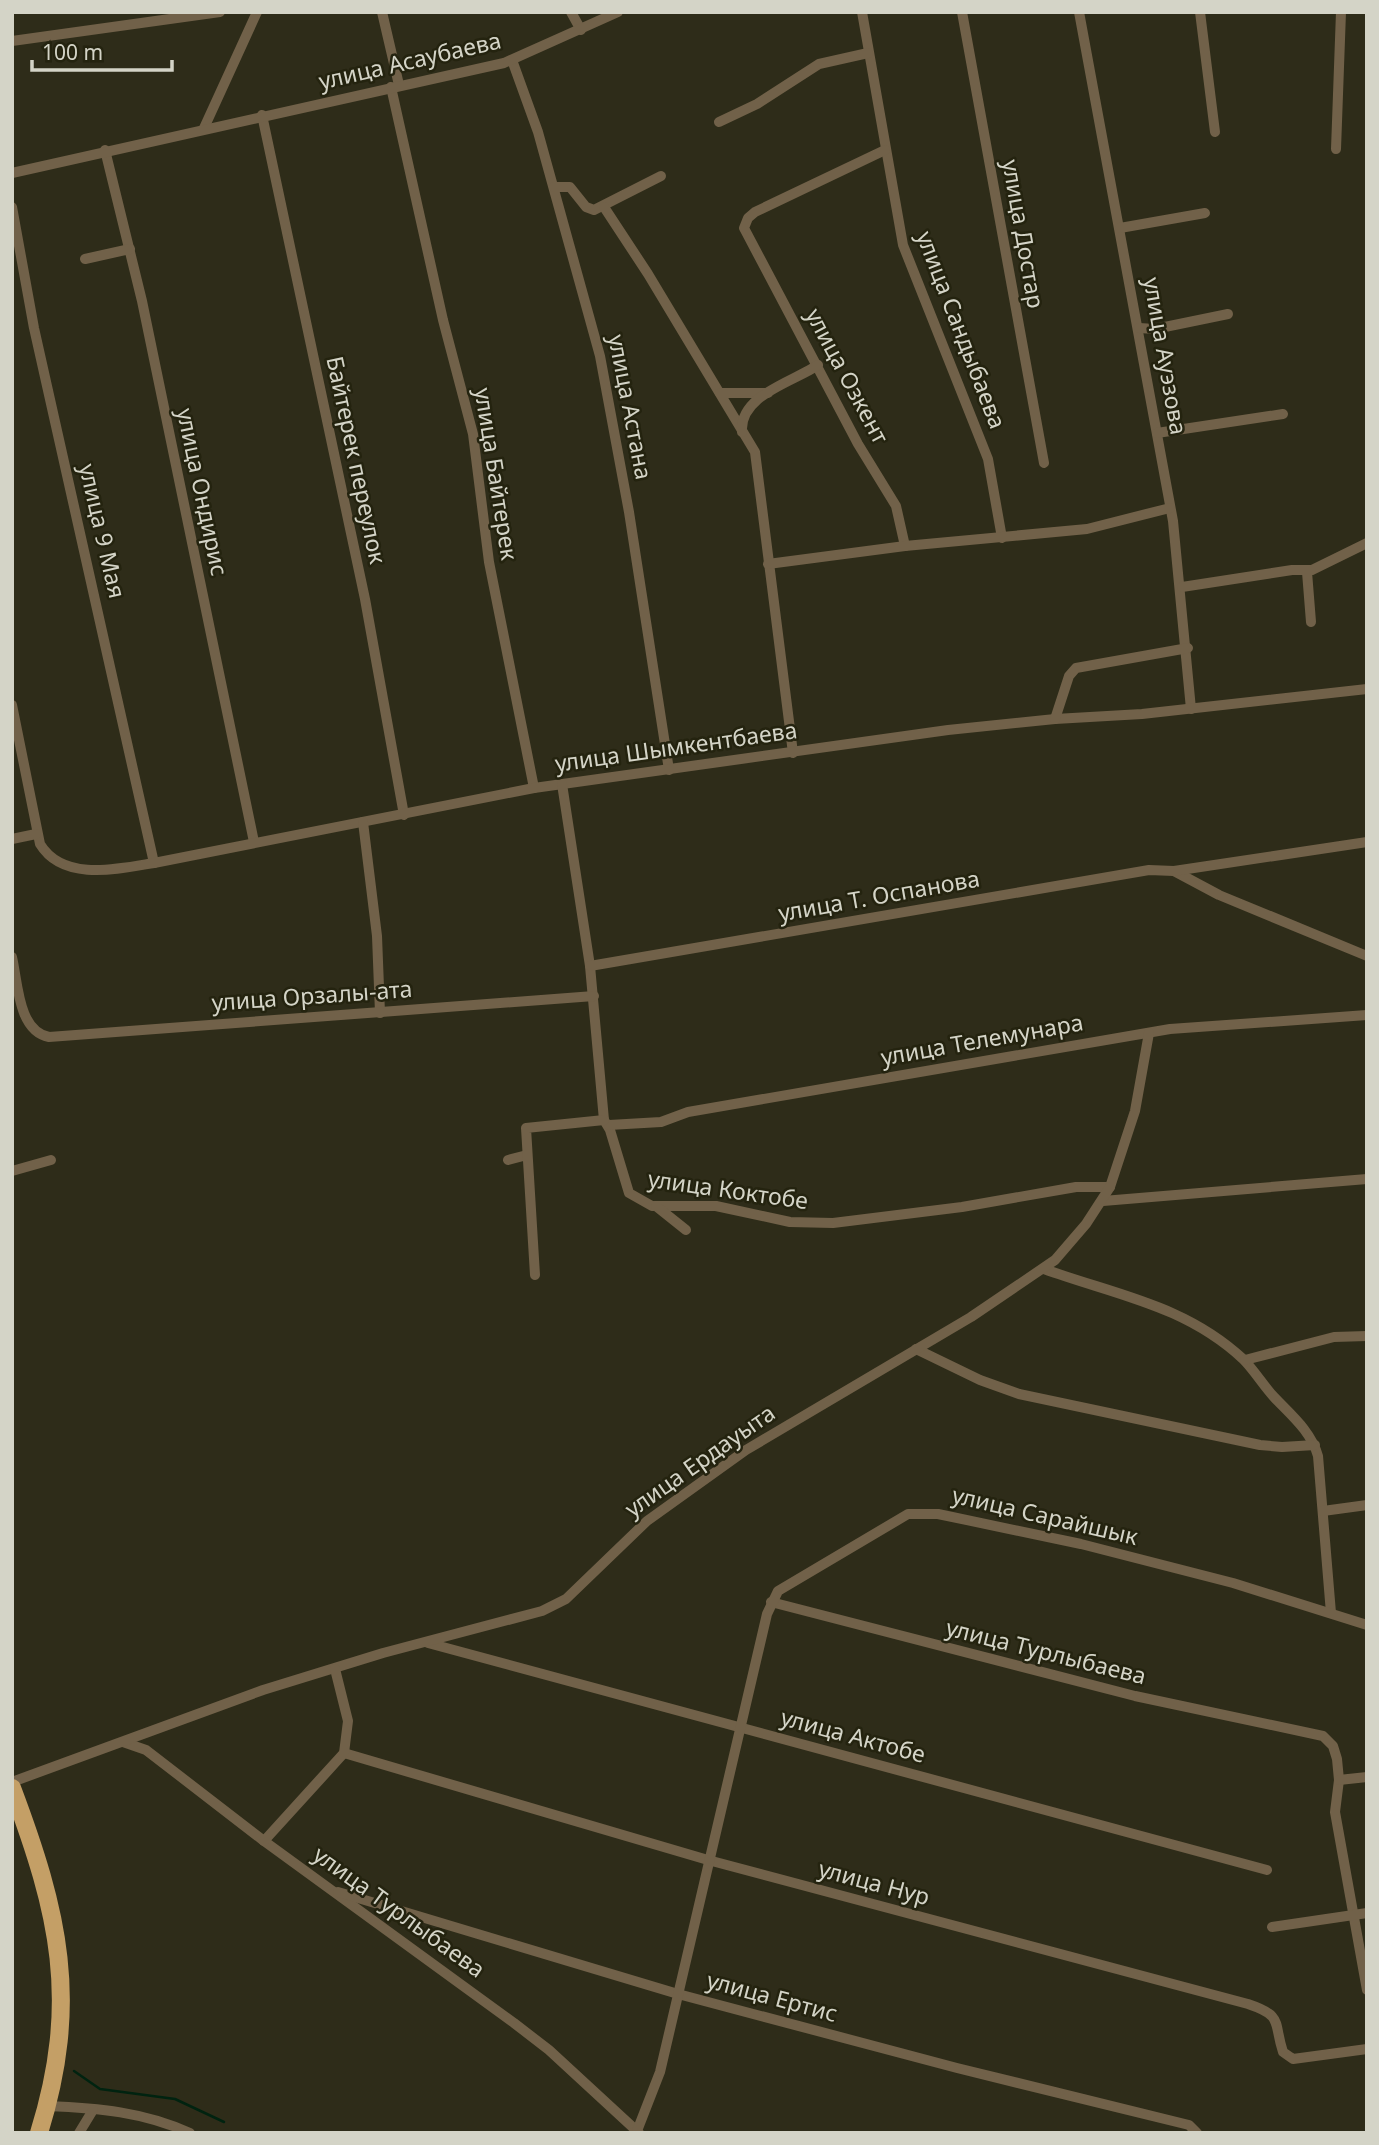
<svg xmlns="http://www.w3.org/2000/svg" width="1379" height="2145" viewBox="0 0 1379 2145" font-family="'Noto Sans',sans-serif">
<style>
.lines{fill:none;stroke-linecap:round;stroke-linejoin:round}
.stream{stroke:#002310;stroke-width:2.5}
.minor{stroke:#716149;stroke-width:10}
.trunk{stroke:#c49f66;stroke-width:18}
.labels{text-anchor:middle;stroke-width:5;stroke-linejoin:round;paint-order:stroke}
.street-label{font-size:23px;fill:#d4d4c7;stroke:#24230f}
</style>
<rect width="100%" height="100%" fill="#2e2c19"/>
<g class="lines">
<polyline class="stream" points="74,2071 100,2089 175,2099 224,2122"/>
<g class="minor">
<polyline points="382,12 399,85"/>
<polyline points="571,12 581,30"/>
<polyline points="862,12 903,245 988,459 1002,538"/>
<polyline points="962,12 1044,463"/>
<polyline points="1079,12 1173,521 1191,709"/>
<polyline points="1200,12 1215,132"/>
<polyline points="12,41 220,12"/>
<polyline points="512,60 538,132 600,356 629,512 669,770"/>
<polyline points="391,87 443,320 473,434 489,562 534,788"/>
<polyline points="262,115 365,599 404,815"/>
<polyline points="719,122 757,104 819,64 868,53"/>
<polyline points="204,128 257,12"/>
<polyline points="1336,149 1341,12"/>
<polyline points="105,150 142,301 254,842"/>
<polyline points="885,150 755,212 748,218 744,228 858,444 896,506 905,546"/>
<polyline points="12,173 504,63 618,12"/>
<polyline points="554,187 570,187 586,207 594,210 661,176"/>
<polyline points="12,207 34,328 154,863"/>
<polyline points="604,207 648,274 755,452 793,753"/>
<polyline points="1120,228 1205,213"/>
<polyline points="85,259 130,249"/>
<polyline points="1139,328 1155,329 1228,314"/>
<polyline points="720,393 768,393"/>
<path d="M742,432C739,395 793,382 818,365"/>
<polyline points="1157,433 1283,414"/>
<polyline points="768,564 905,546 1087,529 1170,508"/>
<polyline points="1307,572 1311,622"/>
<polyline points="1182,587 1292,570 1312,570 1367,543"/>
<path d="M12,705L40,844C63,882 118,869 154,863L534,788L948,730L1055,719L1142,714L1367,689"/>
<polyline points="1055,719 1069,676 1076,668 1188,648"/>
<polyline points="562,784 590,966 604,1120 610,1130 629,1193 652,1206 716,1206 790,1222 833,1223 962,1207 1076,1187 1110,1187"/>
<polyline points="363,822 377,936 380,1013"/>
<polyline points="12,839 36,834"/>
<polyline points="1174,871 1219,895 1367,956"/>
<path d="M12,957C18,983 18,1031 49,1037L594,996"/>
<polyline points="590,966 1149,870 1174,871 1367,842"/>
<polyline points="609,1125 661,1122 688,1112 1170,1029 1367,1015"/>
<polyline points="508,1160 527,1155"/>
<polyline points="12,1171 51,1160"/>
<polyline points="1103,1201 1367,1179"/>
<polyline points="656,1206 686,1230"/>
<path d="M1044,1269C1116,1295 1185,1305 1243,1359C1254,1370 1263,1385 1274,1397C1291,1415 1311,1431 1318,1456L1331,1613"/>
<polyline points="535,1275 526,1128 604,1120"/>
<polyline points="916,1349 980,1380 1019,1394 1260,1445 1282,1447 1315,1445"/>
<polyline points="1245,1360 1334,1337 1367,1336"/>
<polyline points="1323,1511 1367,1505"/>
<polyline points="771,1602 1135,1696 1323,1736 1333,1746 1337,1759 1339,1780 1335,1812 1367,1990"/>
<polyline points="428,1643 1267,1870"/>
<polyline points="123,1742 146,1750 264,1841 514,2023 549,2050 639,2133"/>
<path d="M344,1753L708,1860L1248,2004C1284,2016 1273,2022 1283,2052L1293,2059L1367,2049"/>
<polyline points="1339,1780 1367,1777"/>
<polyline points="12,1782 263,1690 383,1653 542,1611 566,1599 647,1521 746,1450 971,1317 1055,1260 1086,1224 1110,1187 1135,1111 1149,1033"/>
<polyline points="264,1841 344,1753 348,1721 335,1669"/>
<polyline points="338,1892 678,1994 957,2068 1189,2125 1197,2133"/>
<polyline points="1272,1927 1367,1913"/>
<path d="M47,2106C98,2108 144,2112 190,2133"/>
<polyline points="637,2131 660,2072 767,1614 778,1591 908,1514 938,1514 1081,1544 1233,1583 1367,1625"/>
<polyline points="79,2133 93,2110"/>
</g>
<path class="trunk" d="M12,1788C59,1913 80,2001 39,2133"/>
</g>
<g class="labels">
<g class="street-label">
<text transform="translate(410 61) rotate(-13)" y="8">улица Асаубаева</text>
<text transform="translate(1023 234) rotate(80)" y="8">улица Достар</text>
<text transform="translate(961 330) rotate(69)" y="8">улица Сандыбаева</text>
<text transform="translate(1165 356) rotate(80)" y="8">улица Ауэзова</text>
<text transform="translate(847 376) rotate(62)" y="8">улица Озкент</text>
<text transform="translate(630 407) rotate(79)" y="8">улица Астана</text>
<text transform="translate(356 460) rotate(78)" y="8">Байтерек переулок</text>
<text transform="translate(496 474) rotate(81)" y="8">улица Байтерек</text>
<text transform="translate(202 492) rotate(78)" y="8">улица Ондирис</text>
<text transform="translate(102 531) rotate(77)" y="8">улица 9 Мая</text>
<text transform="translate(676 747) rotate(-8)" y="8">улица Шымкентбаева</text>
<text transform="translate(879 896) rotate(-10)" y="8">улица Т. Оспанова</text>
<text transform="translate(312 996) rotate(-4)" y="8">улица Орзалы-ата</text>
<text transform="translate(982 1040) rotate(-10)" y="8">улица Телемунара</text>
<text transform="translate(728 1190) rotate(8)" y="8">улица Коктобе</text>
<text transform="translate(700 1461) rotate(-35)" y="8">улица Ердауыта</text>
<text transform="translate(1045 1516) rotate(13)" y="8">улица Сарайшык</text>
<text transform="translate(1046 1652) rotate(14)" y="8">улица Турлыбаева</text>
<text transform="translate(853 1736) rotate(15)" y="8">улица Актобе</text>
<text transform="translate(874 1883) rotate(15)" y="8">улица Нур</text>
<text transform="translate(399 1912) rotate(36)" y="8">улица Турлыбаева</text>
<text transform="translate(772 1997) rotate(15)" y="8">улица Ертис</text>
</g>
</g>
<rect width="1379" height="2145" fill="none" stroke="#d4d4c7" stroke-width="28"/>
<path d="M32 60v10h140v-10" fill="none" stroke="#d4d4c7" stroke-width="3.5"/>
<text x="42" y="60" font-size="21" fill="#d4d4c7" stroke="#24230f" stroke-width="5" paint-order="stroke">100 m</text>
</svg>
